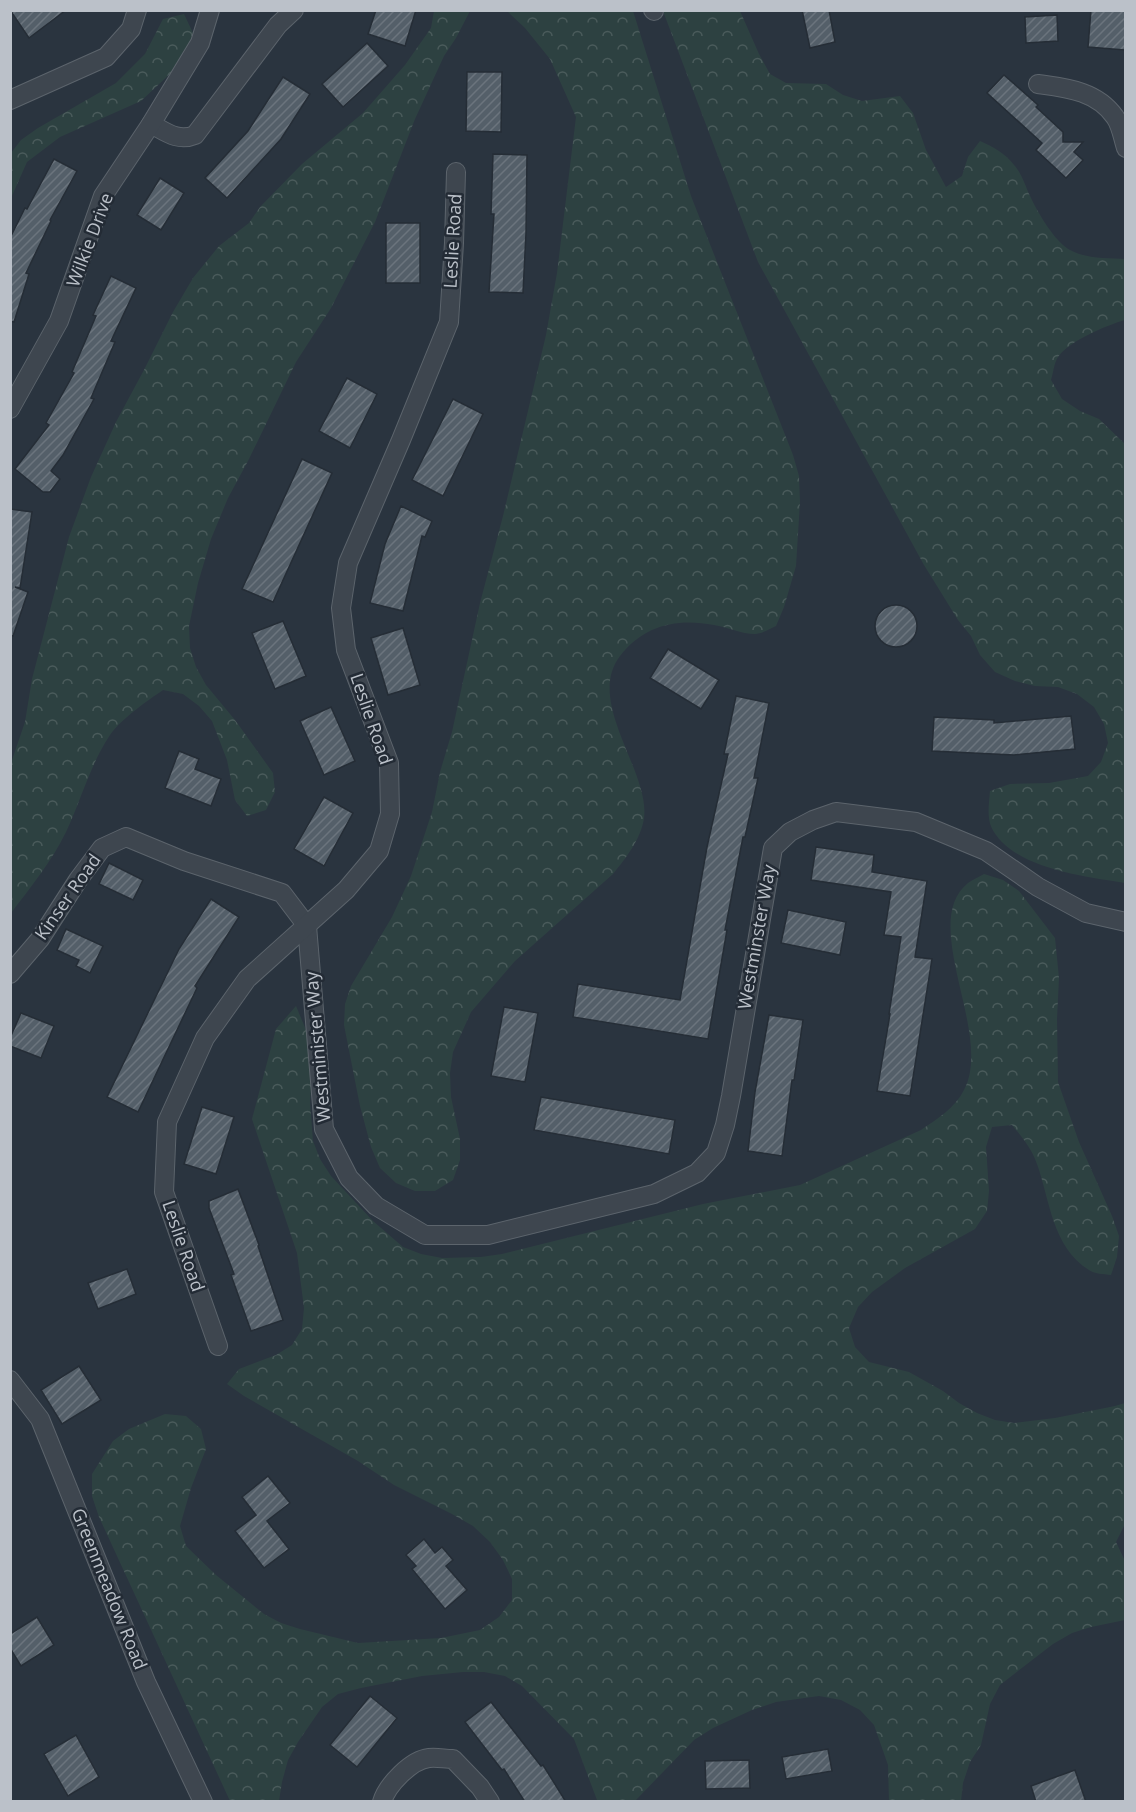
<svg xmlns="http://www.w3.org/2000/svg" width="1136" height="1812" viewBox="0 0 1136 1812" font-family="'Open Sans',sans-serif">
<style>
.forest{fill:url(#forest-crowns)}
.building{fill:url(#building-hatch);stroke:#252d36;stroke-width:1.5}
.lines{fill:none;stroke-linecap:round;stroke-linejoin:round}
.minor-casing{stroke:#5c646c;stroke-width:20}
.minor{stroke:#3e464f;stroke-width:18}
.labels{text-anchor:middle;stroke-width:5;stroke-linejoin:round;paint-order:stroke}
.street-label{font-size:18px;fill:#bbc1c9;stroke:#232b35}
</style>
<defs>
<pattern id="forest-crowns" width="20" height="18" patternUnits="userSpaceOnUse" patternTransform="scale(1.5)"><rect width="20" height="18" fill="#2d4141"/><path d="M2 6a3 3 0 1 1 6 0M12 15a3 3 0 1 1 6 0" fill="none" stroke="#4a5b5b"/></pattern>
<pattern id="building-hatch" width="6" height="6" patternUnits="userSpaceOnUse" patternTransform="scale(1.5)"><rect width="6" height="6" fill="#545f69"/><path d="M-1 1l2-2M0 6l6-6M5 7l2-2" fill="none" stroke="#6b747d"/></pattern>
</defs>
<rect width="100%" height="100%" fill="#2a343f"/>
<g class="forest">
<path d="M434,11H470L456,38L444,56L415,119L375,222L331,308L296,362L248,461L228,498L211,539L198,583L189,626L190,648L196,667L206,685L235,720L273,773L275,792L266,810L247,816L235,800L227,760L212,721L199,706L183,694L163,690C147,701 121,719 110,735C90,765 81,800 66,832C52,861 30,888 11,913V763L25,722L32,679L69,537L91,477L116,422L145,368L173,312L193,278L219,246L249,223L260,207L302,164L363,113L405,65L431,28Z"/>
<path d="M507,11H633L691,196L793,455L799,476L800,502L796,566L784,607L776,626C770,629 761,634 755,634C742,634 727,627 714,625C677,618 644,625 620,656C585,702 650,771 644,818C641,839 626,858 613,874L515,961L471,1012L453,1052L450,1073L451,1097L460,1139V1160L453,1180L435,1191H415L396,1183L380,1168L371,1147L360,1106L344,1025L345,1004L351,986L392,917L411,876L432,812L440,772L452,732L480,603L503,516L546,335L557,273L576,117L550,59L525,28Z"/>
<path d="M663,11H740L759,54L770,74L786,83L826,84L843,95L862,101L900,96L913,113L926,150L946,187L962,176L968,157L980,141C993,147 1005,153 1014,165C1023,175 1025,186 1031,198C1038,213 1055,242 1070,250C1087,259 1107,258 1125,259V320C1107,325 1069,341 1058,357C1054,363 1053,374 1051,380L1062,399L1080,411L1099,419L1125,444V883C1086,877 1017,869 994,832C986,820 989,805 990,791L1010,784L1049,783L1088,776L1101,762L1108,743L1104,724L1094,707L1077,694L1058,687L1035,686L1015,681L995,672L980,655L971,636L958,620L924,565L758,262Z"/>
<polygon points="184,14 193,33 187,53 172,72 141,101 60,137 27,162 11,198 11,153 21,140 38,128 116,83 145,54 163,19"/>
<path d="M984,874L1003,880L1019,891L1055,938L1059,978L1057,1019L1058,1082L1079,1142L1112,1216L1119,1236L1117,1257L1111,1275C1104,1274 1094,1274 1089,1270C1052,1247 1050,1200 1037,1164C1032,1149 1022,1137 1012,1125L992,1127L986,1147L989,1191L987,1211L975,1229L905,1268L872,1292L858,1307L849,1328L855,1347L869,1362L909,1372L943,1391L959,1403L977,1413L995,1420L1014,1423L1055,1418L1115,1406L1125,1403V1524L1116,1542L1125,1561V1620L1091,1627L1072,1633L1053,1644L1000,1685L990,1704L981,1745L970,1762L963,1783L961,1801H889L888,1765L874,1725L860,1710L841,1700L819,1696L776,1702L752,1710L713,1728L694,1740L635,1801H600L597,1800L574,1739L522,1686L505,1676L484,1672H463L422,1676L361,1688L338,1694L322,1707L298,1742L288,1760L282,1782L279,1801H230L99,1517L92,1496V1474L113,1441L129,1429L165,1414L186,1416L201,1429L206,1449L191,1488L180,1526L186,1546L216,1575L264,1614L281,1623L300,1629L358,1643L441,1638L480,1630L499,1617L512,1600V1579L503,1560L490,1542L473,1526L452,1514L394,1485L358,1461L244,1396L227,1384L239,1369L276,1355L292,1345L302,1329L304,1308L297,1253L252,1119L276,1029L296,1006L314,1049L310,1103L313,1141L320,1159L331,1176L373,1221L403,1247L421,1254L442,1258L481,1257L502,1254L703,1204L800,1185L921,1130C937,1119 955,1108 964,1090C994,1034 918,923 968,883C972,880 979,877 984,874Z"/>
</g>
<g class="building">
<polygon points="10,10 66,10 29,38"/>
<polygon points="376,10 416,10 405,46 368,34"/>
<polygon points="802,10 829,10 835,42 810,48"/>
<polygon points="1091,10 1125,10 1125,50 1088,47"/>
<polygon points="1057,15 1058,41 1026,43 1025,17"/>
<polygon points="367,43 388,66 343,107 322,84"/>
<polygon points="467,72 502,72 501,132 466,131"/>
<polygon points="1004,75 1038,105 1036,107 1063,132 1063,142 1083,142 1074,152 1083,160 1066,178 1036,150 1042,143 987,93"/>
<polygon points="283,77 310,94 281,139 227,198 205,178 248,131"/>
<polygon points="493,154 527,155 526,233 523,293 489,292 494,214 491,214"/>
<polygon points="54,159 77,171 50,220 51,221 26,273 29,274 14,322 10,321 10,238 25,208 27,209"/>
<polygon points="160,178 184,193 161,230 137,215"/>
<rect x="386" y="223" width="34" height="60"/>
<polygon points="111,276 136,288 111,341 115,342 91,398 94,399 63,455 51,471 60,479 50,492 43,492 15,469 49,425 46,423 74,373 72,372 96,316 93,315"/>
<polygon points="347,378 377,394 350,448 319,431"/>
<polygon points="453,399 483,414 443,496 412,480"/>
<polygon points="302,459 332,473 273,602 242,589"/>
<polygon points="401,506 432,521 425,537 422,536 403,611 370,603 385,544"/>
<polygon points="10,509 32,512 20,588 15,587 28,592 13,636 10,635"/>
<circle cx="896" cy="626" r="21"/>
<polygon points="283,621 306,676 275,689 252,633"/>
<polygon points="403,628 420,685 388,695 371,638"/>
<polygon points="668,649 719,680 701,709 650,678"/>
<polygon points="736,696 769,703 754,778 758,778 745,837 743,837 725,930 727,930 708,1039 573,1017 578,984 680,1000 707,847 728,754 724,754"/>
<polygon points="331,707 355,761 324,775 300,721"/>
<polygon points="1071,716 1075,749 1014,755 932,751 934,717 994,720 994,723"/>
<polygon points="179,751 199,759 195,769 221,779 211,806 165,788"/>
<polygon points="324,797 353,813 324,866 294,849"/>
<polygon points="816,847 874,855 872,872 927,881 915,957 932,959 910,1096 877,1091 890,1014 889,1014 901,937 884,935 891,892 811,880"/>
<polygon points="109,863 143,880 133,900 99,884"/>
<polygon points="211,899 239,917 195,986 197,988 138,1112 107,1097 179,949"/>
<polygon points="788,910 846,922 840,955 781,943"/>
<polygon points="66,929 103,946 90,973 76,966 79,960 57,950"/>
<polygon points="504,1007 538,1013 525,1082 491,1076"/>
<polygon points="21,1013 54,1026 41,1058 10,1046 10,1038"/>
<polygon points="769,1015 803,1020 794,1080 792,1080 782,1156 748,1151 755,1092"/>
<polygon points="541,1097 675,1120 669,1154 534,1130"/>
<polygon points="202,1107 234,1117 216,1174 184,1164"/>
<polygon points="238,1189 259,1245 258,1246 283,1320 251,1331 231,1275 234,1274 209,1208 209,1201"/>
<polygon points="127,1269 136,1294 98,1309 88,1283"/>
<polygon points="79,1366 101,1400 62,1424 41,1390"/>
<polygon points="268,1476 290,1503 267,1521 289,1549 264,1568 235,1531 256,1515 242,1497"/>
<polygon points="424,1539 435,1553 442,1547 453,1560 446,1566 467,1590 445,1609 412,1569 416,1566 406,1555"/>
<polygon points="37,1617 54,1645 21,1666 10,1648 10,1634"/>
<polygon points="370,1696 397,1718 357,1767 330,1745"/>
<polygon points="491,1702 541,1766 543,1765 566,1802 525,1802 504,1769 502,1770 465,1722"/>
<polygon points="76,1735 99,1777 68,1796 44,1754"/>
<polygon points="828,1749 832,1771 786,1779 782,1757"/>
<polygon points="749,1760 750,1788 706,1789 705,1761"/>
<polygon points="1075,1770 1086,1802 1036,1802 1031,1786"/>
</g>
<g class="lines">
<defs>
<g id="minor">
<polyline points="653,10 654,11"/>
<path d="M1038,84C1067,88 1097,91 1115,117C1121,125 1123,139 1126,148"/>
<polyline points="10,100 106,57 131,29 137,10"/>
<path d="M151,124C166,132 178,142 195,135L278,25L294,10"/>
<polyline points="10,409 59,321 103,196 151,124 200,43 210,10"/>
<polyline points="10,974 40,939 78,880 102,848 126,837 184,861 282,893 307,926 324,1129 349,1178 376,1206 425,1235 488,1235 654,1194 697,1173 716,1153 725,1125 731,1096 773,848 790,832 813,820 836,812 916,822 986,851 1038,887 1086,913 1126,922"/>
<polyline points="218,1346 164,1192 167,1122 205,1038 247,979 346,890 379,851 390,814 389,763 346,650 341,608 348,563 401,440 449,322 454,243 456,172"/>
<polyline points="10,1380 40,1419 146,1682 203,1802"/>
<path d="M382,1802C387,1785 411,1760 429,1758C437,1757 445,1759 453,1759L480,1787L490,1802"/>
</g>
</defs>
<use href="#minor" class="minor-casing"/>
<use href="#minor" class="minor"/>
</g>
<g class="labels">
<g class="street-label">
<text transform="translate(90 240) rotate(-69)" y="6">Wilkie Drive</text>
<text transform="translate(453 241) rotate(-87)" y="6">Leslie Road</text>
<text transform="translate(371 719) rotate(71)" y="6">Leslie Road</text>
<text transform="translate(68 897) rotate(-55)" y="6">Kinser Road</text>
<text transform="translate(757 937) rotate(-80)" y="6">Westminster Way</text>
<text transform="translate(318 1047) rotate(-95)" y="6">Westminister Way</text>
<text transform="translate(183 1246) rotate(71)" y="6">Leslie Road</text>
<text transform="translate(109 1589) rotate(68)" y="6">Greenmeadow Road</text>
</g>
</g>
<rect width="1136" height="1812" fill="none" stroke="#bbc1c9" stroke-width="24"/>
</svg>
